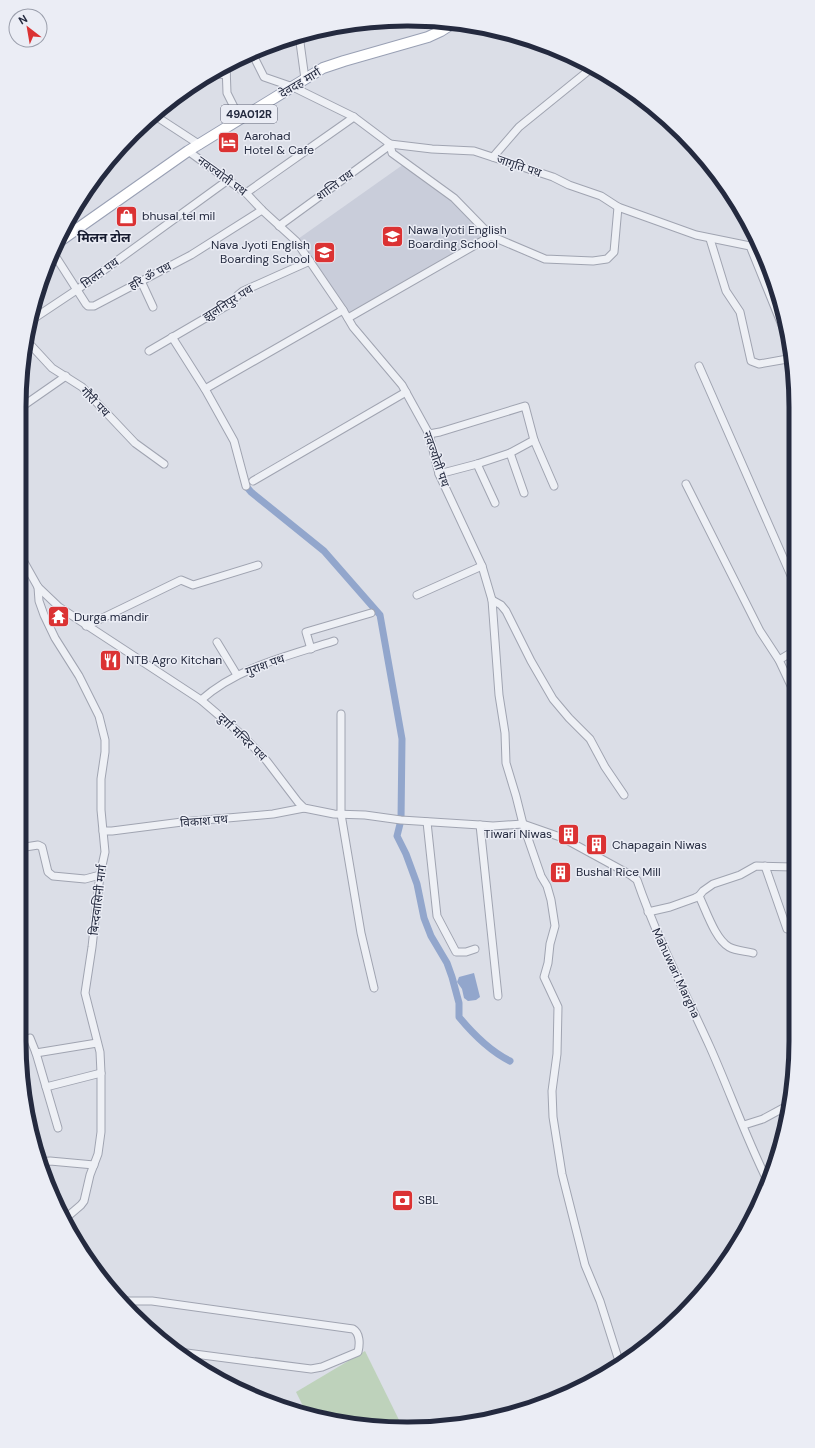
<svg xmlns="http://www.w3.org/2000/svg" width="815" height="1448" viewBox="0 0 815 1448" font-family="'DM Sans','Noto Sans Devanagari',sans-serif">
<style>
.built{fill:#c9cdda}
.green{fill:#bed2bb}
.water{fill:#92a6cc}
.lines{fill:none;stroke-linecap:round;stroke-linejoin:round}
.canal{stroke:#92a6cc;stroke-width:7}
.street-casing{stroke:#a0a4b1;stroke-width:9}
.primary-casing{stroke:#99a0b4;stroke-width:12}
.street{stroke:#eef0f5;stroke-width:7}
.primary{stroke:#fff;stroke-width:10}
.labels{text-anchor:middle;stroke-width:3;stroke-linejoin:round;paint-order:stroke}
.shield{fill:#ebedf5;stroke:#606476;stroke-width:1}
.shield-label{font-size:11px;font-weight:bold;fill:#242a3f}
.street-label{font-size:12px;fill:#242a3f;stroke:#ebedf5}
.poi-label{font-size:12px;fill:#242a3f;stroke:#ebedf5;text-anchor:start}
.neighbourhood-label{font-size:13px;font-weight:bold;fill:#161b2f;stroke:#ebedf5}
.rim{fill:none;stroke:#242a3f;stroke-width:5}
</style>
<rect width="100%" height="100%" fill="#dbdee7"/>
<polygon class="built" points="404,164 454,199 488,236 349,312 298,239"/>
<polygon class="green" points="365,1351 400,1422 394,1424 308,1416 296,1392"/>
<polygon class="water" points="474,973 480,997 476,1000 468,1001 464,998 462,989 457,982 459,977"/>
<g class="lines">
<path class="canal" d="M246,486L251,492L324,551L380,615L402,739L401,820L397,836L406,854L417,884L424,918L431,936L447,963L452,977L459,1003V1017C473,1034 490,1051 510,1061"/>
<defs>
<g id="street">
<polyline points="299,35 305,79"/>
<polyline points="252,53 264,77 293,87 354,117 390,144 432,149 474,151 553,177 569,185 601,196 618,207 696,235 750,246 790,345"/>
<polyline points="226,65 227,93 240,119"/>
<polyline points="213,73 226,75"/>
<polyline points="154,115 200,145"/>
<polyline points="390,144 392,153 454,198 491,236 545,259 593,261 607,259 614,252 618,207"/>
<polyline points="188,151 246,193 262,210 296,241 343,310 353,327 402,385 429,434 439,474 482,566 492,600 499,695 505,733 506,763 516,796 523,824 541,876 547,886 551,900 555,926 550,944 548,963 544,977 558,1007 557,1054 552,1091 553,1117 562,1174 585,1265 600,1301 619,1361"/>
<polyline points="493,157 519,127 593,67"/>
<polyline points="246,193 354,117"/>
<polyline points="279,226 386,148 390,144"/>
<polyline points="710,239 726,291 740,312 751,361 759,364 793,358"/>
<polyline points="54,254 86,304 88,306 94,306 191,255 262,210"/>
<polyline points="141,281 153,307"/>
<polyline points="348,318 491,236"/>
<polyline points="30,321 78,289 228,180"/>
<polyline points="172,337 205,389 234,441 246,486"/>
<polyline points="27,341 52,368 82,387 135,443 164,464"/>
<polyline points="149,351 233,302 238,295 243,291 310,261"/>
<polyline points="699,366 793,580"/>
<polyline points="205,389 343,310"/>
<polyline points="20,408 66,376"/>
<polyline points="20,426 21,423 20,418"/>
<polyline points="429,434 440,432 525,406 534,440 510,453 477,464 439,474"/>
<polyline points="534,440 554,486"/>
<polyline points="510,453 524,493"/>
<polyline points="477,464 495,503"/>
<polyline points="253,481 406,392"/>
<polyline points="686,484 760,631 779,660 794,692"/>
<path d="M20,555L38,587L59,607L201,700L242,735L266,760L298,802L304,808L334,814L365,815L401,820L480,825L493,826L523,824L563,838L629,874L637,880C657,938 685,992 710,1047C730,1092 746,1138 768,1182"/>
<polyline points="38,587 39,601 44,615 55,638 79,676 99,716 105,740 105,752 101,779 101,810 105,852 100,875 92,947 85,993 100,1052 101,1073 101,1132 98,1154 90,1175 84,1201 81,1205 67,1217"/>
<polyline points="417,595 482,566"/>
<polyline points="492,600 501,605 506,611 531,661 553,699 569,718 590,739 605,767 624,795"/>
<polyline points="86,626 181,580 193,585 258,565"/>
<polyline points="217,642 237,675"/>
<polyline points="311,649 306,632 371,613"/>
<polyline points="779,660 794,651"/>
<path d="M201,700C238,667 288,656 334,641"/>
<polyline points="341,714 341,814 361,933 374,988"/>
<polyline points="427,822 437,916 456,952 466,952 475,949"/>
<polyline points="480,825 498,996"/>
<polyline points="103,831 112,831 182,822 273,814 304,808"/>
<polyline points="19,848 38,845 42,847 48,872 53,876 85,879 100,875"/>
<polyline points="765,866 787,929 795,926"/>
<path d="M699,896C706,910 715,939 729,947C736,951 746,951 753,953"/>
<polyline points="648,912 670,907 695,898 699,896 703,891 713,884 740,875 756,866 794,867"/>
<polyline points="30,1038 36,1053 58,1128"/>
<polyline points="36,1053 97,1043"/>
<polyline points="46,1087 101,1073"/>
<polyline points="744,1125 763,1119 787,1106"/>
<polyline points="39,1162 50,1161 94,1165"/>
<path d="M125,1301H152L353,1329C360,1333 360,1344 358,1352L322,1367L311,1369L179,1352"/>
</g>
<polyline id="primary" points="60,241 188,151 323,68 344,61 428,37 441,31 455,22"/>
</defs>
<use href="#street" class="street-casing"/>
<use href="#primary" class="primary-casing"/>
<use href="#street" class="street"/>
<use href="#primary" class="primary"/>
</g>
<defs>
<symbol id="hotel-square" viewBox="-11 -11 22 22"><rect x="-9" y="-9" width="18" height="18" rx="4" fill="#db3233" stroke="#ebedf5"/><path d="M-6-4.5h1.5V1H6V5H4.5V3h-9V5H-6ZM-4 0a1.8 1.8 0 1 1 3.6 0ZM.5 0V-2.5h3Q6-2.5 6 0Z" fill="#fff"/></symbol>
<symbol id="shop-square" viewBox="-11 -11 22 22"><rect x="-9" y="-9" width="18" height="18" rx="4" fill="#db3233" stroke="#ebedf5"/><path d="M-5-2.5h2.3a2.7 3.5 0 0 1 5.4 0H5L5.5 6h-11ZM-1.5-2.5h3a1.5 2.3 0 0 0-3 0Z" fill="#fff"/></symbol>
<symbol id="school-square" viewBox="-11 -11 22 22"><rect x="-9" y="-9" width="18" height="18" rx="4" fill="#db3233" stroke="#ebedf5"/><path d="M0-5L7-2L0 1L-7-2ZM-4 1L0 2.5L4 1V4Q0 6-4 4Z" fill="#fff"/></symbol>
<symbol id="temple-square" viewBox="-11 -11 22 22"><rect x="-9" y="-9" width="18" height="18" rx="4" fill="#db3233" stroke="#ebedf5"/><path d="M0-6L5-2H3V0L6.5 2.5H4V6H1.5V3h-3V6H-4V2.5H-6.5L-3 0V-2H-5Z" fill="#fff"/></symbol>
<symbol id="restaurant-square" viewBox="-11 -11 22 22"><rect x="-9" y="-9" width="18" height="18" rx="4" fill="#db3233" stroke="#ebedf5"/><path d="M-5-6h1v4h1v-4h1v4h1v-4h1v5L-1.5 .5V6h-2V.5L-5-1ZM5-6V6H3V1.5H1.5Q1.5-4 5-6Z" fill="#fff"/></symbol>
<symbol id="building-square" viewBox="-11 -11 22 22"><rect x="-9" y="-9" width="18" height="18" rx="4" fill="#db3233" stroke="#ebedf5"/><path d="M-4-6H4V6H1V3H-1V6H-4ZM-2.5-4.3h1.7v1.8h-1.7ZM.8-4.3h1.7v1.8H.8ZM-2.5-1h1.7V.8h-1.7ZM.8-1h1.7V.8H.8Z" fill="#fff"/></symbol>
<symbol id="bank-square" viewBox="-11 -11 22 22"><rect x="-9" y="-9" width="18" height="18" rx="4" fill="#db3233" stroke="#ebedf5"/><path d="M-6-4H6V4H-6ZM0-2.3a2.3 2.3 0 1 0 0 4.6a2.3 2.3 0 1 0 0-4.6Z" fill="#fff"/></symbol>
</defs>
<g fill-rule="evenodd">
<use href="#hotel-square" x="216" y="130" width="25" height="25"/>
<use href="#shop-square" x="114" y="204" width="25" height="25"/>
<use href="#school-square" x="380" y="224" width="25" height="25"/>
<use href="#school-square" x="312" y="240" width="25" height="25"/>
<use href="#temple-square" x="46" y="604" width="25" height="25"/>
<use href="#restaurant-square" x="98" y="648" width="25" height="25"/>
<use href="#building-square" x="556" y="822" width="25" height="25"/>
<use href="#building-square" x="584" y="832" width="25" height="25"/>
<use href="#building-square" x="548" y="860" width="25" height="25"/>
<use href="#bank-square" x="390" y="1188" width="25" height="25"/>
</g>
<g class="labels">
<rect class="shield" x="221" y="105" width="56" height="18" rx="3"/>
<g class="shield-label">
<text x="249" y="118">49A012R</text>
</g>
<g class="street-label">
<text transform="translate(300 83) rotate(-31)" y="4">देवदह मार्ग</text>
<text transform="translate(519 166) rotate(19)" y="4">जागृति पथ</text>
<text transform="translate(222 176) rotate(36)" y="4">नवज्योती पथ</text>
<text transform="translate(335 185) rotate(-36)" y="4">शान्ति पथ</text>
<text transform="translate(100 273) rotate(-36)" y="4">मिलन पथ</text>
<text transform="translate(150 276) rotate(-28)" y="4">हरि ॐ पथ</text>
<text transform="translate(228 303) rotate(-32)" y="4">झुलनिपुर पथ</text>
<text transform="translate(95 402) rotate(46)" y="4">गौरी पथ</text>
<text transform="translate(436 459) rotate(71)" y="4">नवज्योती पथ</text>
<text transform="translate(265 665) rotate(-20)" y="4">गुराश पथ</text>
<text transform="translate(242 737) rotate(44)" y="4">दुर्गा मन्दिर पथ</text>
<text transform="translate(204 821) rotate(-5)" y="4">विकाश पथ</text>
<text transform="translate(98 900) rotate(-83)" y="4">बिन्दवासिनी मार्ग</text>
<text transform="translate(676 973) rotate(65)" y="4">Mahuwari Margha</text>
</g>
<g class="poi-label">
<text x="244" y="140">Aarohad<tspan x="244" dy="14">Hotel &amp; Cafe</tspan></text>
<text x="142" y="220">bhusal tel mil</text>
<text x="408" y="234">Nawa Iyoti English<tspan x="408" dy="14">Boarding School</tspan></text>
<text x="310" y="249" text-anchor="end">Nava Jyoti English<tspan x="310" dy="14">Boarding School</tspan></text>
<text x="74" y="621">Durga mandir</text>
<text x="126" y="664">NTB Agro Kitchan</text>
<text x="552" y="838" text-anchor="end">Tiwari Niwas</text>
<text x="612" y="849">Chapagain Niwas</text>
<text x="576" y="876">Bushal Rice Mill</text>
<text x="418" y="1204">SBL</text>
</g>
<g class="neighbourhood-label">
<text x="104" y="242">मिलन टोल</text>
</g>
</g>
<path d="M0 0H815V1448H0ZM407 26H408A381 381 0 0 1 789 407V1041A381 381 0 0 1 408 1422H407A381 381 0 0 1 26 1041V407A381 381 0 0 1 407 26Z" fill="#ebedf5" fill-rule="evenodd"/>
<path class="rim" d="M407 26H408A381 381 0 0 1 789 407V1041A381 381 0 0 1 408 1422H407A381 381 0 0 1 26 1041V407A381 381 0 0 1 407 26Z"/>
<g transform="translate(28 28) rotate(329)"><circle r="19" fill="#ebedf5" stroke="#9b9fac"/>
<path d="M0-3L7 15L0 10L-7 15Z" fill="#db3233"/>
<text y="-6" font-size="11" font-weight="bold" text-anchor="middle" fill="#242a3f">N</text>
</g>
</svg>
